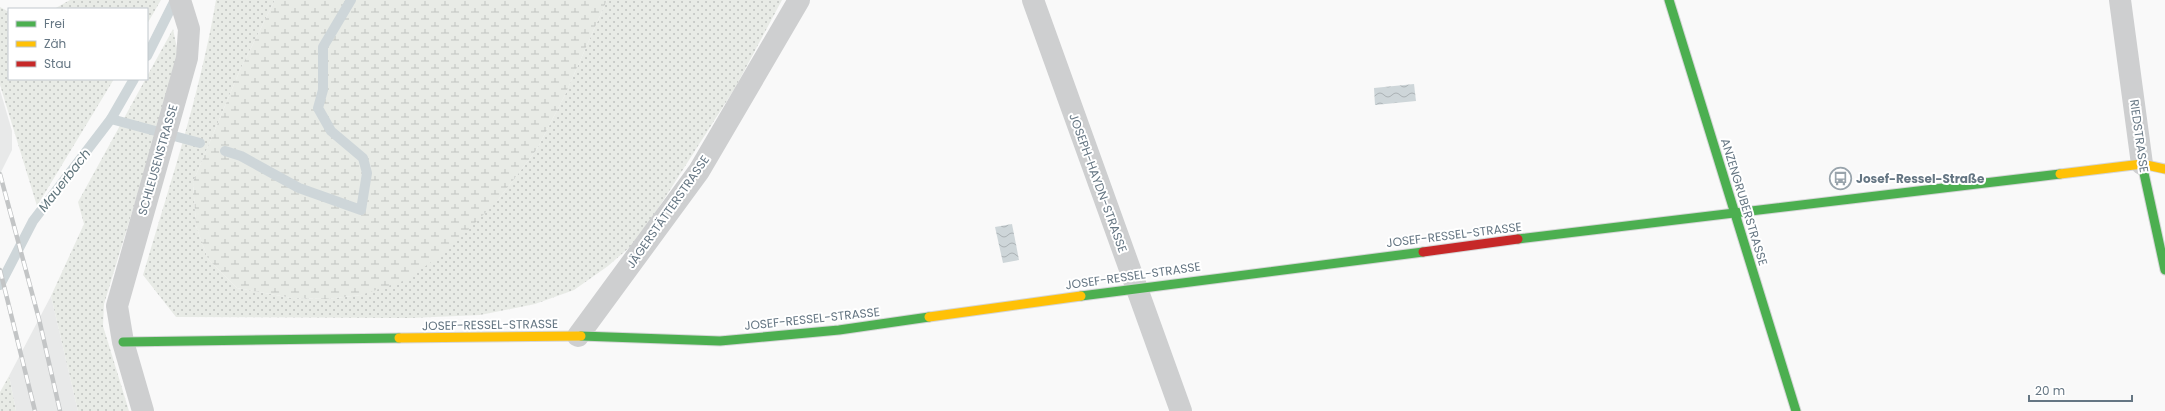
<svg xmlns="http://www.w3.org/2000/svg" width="2165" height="411" viewBox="0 0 2165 411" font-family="Poppins,sans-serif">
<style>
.built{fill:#e8e9e9}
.grass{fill:url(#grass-dots)}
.wetland{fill:url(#wetland-marsh)}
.water{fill:url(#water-waves)}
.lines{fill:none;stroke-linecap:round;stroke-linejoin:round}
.stream{stroke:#ced6d9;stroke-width:10}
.fast-casing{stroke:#d5d6d7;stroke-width:11}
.slow-casing{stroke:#d5d6d7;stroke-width:11}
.jam-casing{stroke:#d5d6d7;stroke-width:11}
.street{stroke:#cecfd0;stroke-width:22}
.fast{stroke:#4caf50;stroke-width:9}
.slow{stroke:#ffc107;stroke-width:9}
.jam{stroke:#c62828;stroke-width:9}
.rail-casing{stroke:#c3c5c6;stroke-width:4.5}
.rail{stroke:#fff;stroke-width:3;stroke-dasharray:9;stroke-linecap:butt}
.labels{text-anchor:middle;stroke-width:4;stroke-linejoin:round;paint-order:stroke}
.street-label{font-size:12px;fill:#657683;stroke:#fff}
.poi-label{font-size:12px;font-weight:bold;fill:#657683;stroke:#fff;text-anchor:start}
.water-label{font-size:13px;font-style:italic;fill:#60757c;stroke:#fff}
</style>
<defs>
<pattern id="grass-dots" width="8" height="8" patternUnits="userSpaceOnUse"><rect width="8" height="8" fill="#e8ebe6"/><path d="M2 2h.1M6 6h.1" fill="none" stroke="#c0c3c0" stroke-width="1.8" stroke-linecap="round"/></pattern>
<pattern id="wetland-marsh" width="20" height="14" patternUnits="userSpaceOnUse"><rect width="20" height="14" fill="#e8ebe6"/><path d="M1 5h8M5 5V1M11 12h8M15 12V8" fill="none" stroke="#c0c3c0"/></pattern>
<pattern id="water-waves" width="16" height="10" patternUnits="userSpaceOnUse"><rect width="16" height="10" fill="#ced6d9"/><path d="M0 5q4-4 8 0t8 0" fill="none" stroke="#abb2b5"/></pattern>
</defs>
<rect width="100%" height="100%" fill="#f9f9f9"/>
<g class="built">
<polygon points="0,90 12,131 12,150 0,174"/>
<polygon points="51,296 78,411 16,411 9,376"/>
</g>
<g class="grass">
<polygon points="70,0 161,0 147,24 147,9 54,9"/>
<path d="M216,0H275L240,70L193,182L196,226L208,259L237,288L292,298L326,299L361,295L498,200L537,149L564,97L607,0H782L735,88L638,240L608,266L574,290L535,304L480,315L411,318L176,317L143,275C170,184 200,94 216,0Z"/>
<polygon points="0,7 9,12 9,79 114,79 37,206 0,85"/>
<polygon points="173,29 179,58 104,304 103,326 129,411 78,411 51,296 84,224 78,202"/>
<polygon points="9,376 16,411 0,411 0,392"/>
</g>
<polygon class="wetland" points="275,0 607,0 564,97 537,149 498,200 448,250 406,280 361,295 326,299 292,298 237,288 208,259 196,226 193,182 240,70"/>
<g class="water">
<polygon points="1414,84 1416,101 1375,105 1374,88"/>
<polygon points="1012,224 1019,260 1003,263 995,227"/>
</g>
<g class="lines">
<g class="stream">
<polyline points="147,56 175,0"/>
<polyline points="111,119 200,143"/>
<polyline points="225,151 241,156 299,188 361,210 367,173 363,158 331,131 318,108 323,90 323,47 351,0"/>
<polyline points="0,285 33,221 111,119 134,79"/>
</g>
<defs>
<g id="fast">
<polyline points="1669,0 1796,411"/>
<polyline points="2142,164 2165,270"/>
<polyline points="1518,239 2060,174"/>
<polyline points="1081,296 1423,252"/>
<polyline points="581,336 720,341 839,330 929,317"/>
<polyline points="123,342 399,338"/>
</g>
<g id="slow">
<polyline points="2060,174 2142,164 2165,169"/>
<polyline points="929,317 1081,296"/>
<polyline points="399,338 581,336"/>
</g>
<polyline id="jam" points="1423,252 1518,239"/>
</defs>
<use href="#fast" class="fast-casing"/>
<use href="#slow" class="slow-casing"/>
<use href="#jam" class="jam-casing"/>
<g class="street">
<polyline points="1033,0 1181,411"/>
<polyline points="2120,0 2142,164"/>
<polyline points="578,336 699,171 799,0"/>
<polyline points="143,411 123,342 117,306 187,58 189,29 180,0"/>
</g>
<use href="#fast" class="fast"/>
<use href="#slow" class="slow"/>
<use href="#jam" class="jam"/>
<defs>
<g id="rail">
<polyline points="0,174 39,319 60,411"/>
<polyline points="0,270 35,411"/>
</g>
</defs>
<use href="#rail" class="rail-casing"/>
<use href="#rail" class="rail"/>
</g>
<defs>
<symbol id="bus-ring" viewBox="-11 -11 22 22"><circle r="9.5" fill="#fff" stroke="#99a4ac" stroke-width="1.5"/><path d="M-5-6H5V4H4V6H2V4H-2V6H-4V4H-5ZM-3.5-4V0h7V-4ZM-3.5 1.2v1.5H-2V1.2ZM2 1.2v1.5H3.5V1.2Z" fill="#99a4ac"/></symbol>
</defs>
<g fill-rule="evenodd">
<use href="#bus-ring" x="1828" y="166" width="25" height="25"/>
</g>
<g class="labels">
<g class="street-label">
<text transform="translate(2139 136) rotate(82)" y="4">RIEDSTRASSE</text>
<text transform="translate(158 160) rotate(-74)" y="4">SCHLEUSENSTRASSE</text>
<text transform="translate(1098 183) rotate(70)" y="4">JOSEPH-HAYDN-STRASSE</text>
<text transform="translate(1744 202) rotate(73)" y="4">ANZENGRUBERSTRASSE</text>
<text transform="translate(668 212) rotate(-55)" y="4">JÄGERSTÄTTERSTRASSE</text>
<text transform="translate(1454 235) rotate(-7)" y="4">JOSEF-RESSEL-STRASSE</text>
<text transform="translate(1133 276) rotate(-8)" y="4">JOSEF-RESSEL-STRASSE</text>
<text transform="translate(812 319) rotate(-6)" y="4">JOSEF-RESSEL-STRASSE</text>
<text transform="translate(490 325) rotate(-1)" y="4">JOSEF-RESSEL-STRASSE</text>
</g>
<g class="poi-label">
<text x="1856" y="183">Josef-Ressel-Straße</text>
</g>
<g class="water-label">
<text transform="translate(64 180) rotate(-52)" y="5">Mauerbach</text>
</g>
</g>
<rect x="8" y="8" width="140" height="72" fill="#ffffff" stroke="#c1c8cd"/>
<rect x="16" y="21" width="20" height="6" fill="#4caf50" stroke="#c1c8cd"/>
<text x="44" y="28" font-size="12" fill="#657683">Frei</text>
<rect x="16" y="41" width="20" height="6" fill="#ffc107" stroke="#c1c8cd"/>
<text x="44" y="48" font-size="12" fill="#657683">Zäh</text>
<rect x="16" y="61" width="20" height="6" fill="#c62828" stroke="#c1c8cd"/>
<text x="44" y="68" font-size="12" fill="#657683">Stau</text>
<path d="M2029 395v6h103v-6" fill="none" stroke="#657683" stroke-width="2"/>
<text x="2035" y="395" font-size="12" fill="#657683" stroke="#ffffff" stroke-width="3" paint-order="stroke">20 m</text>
</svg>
